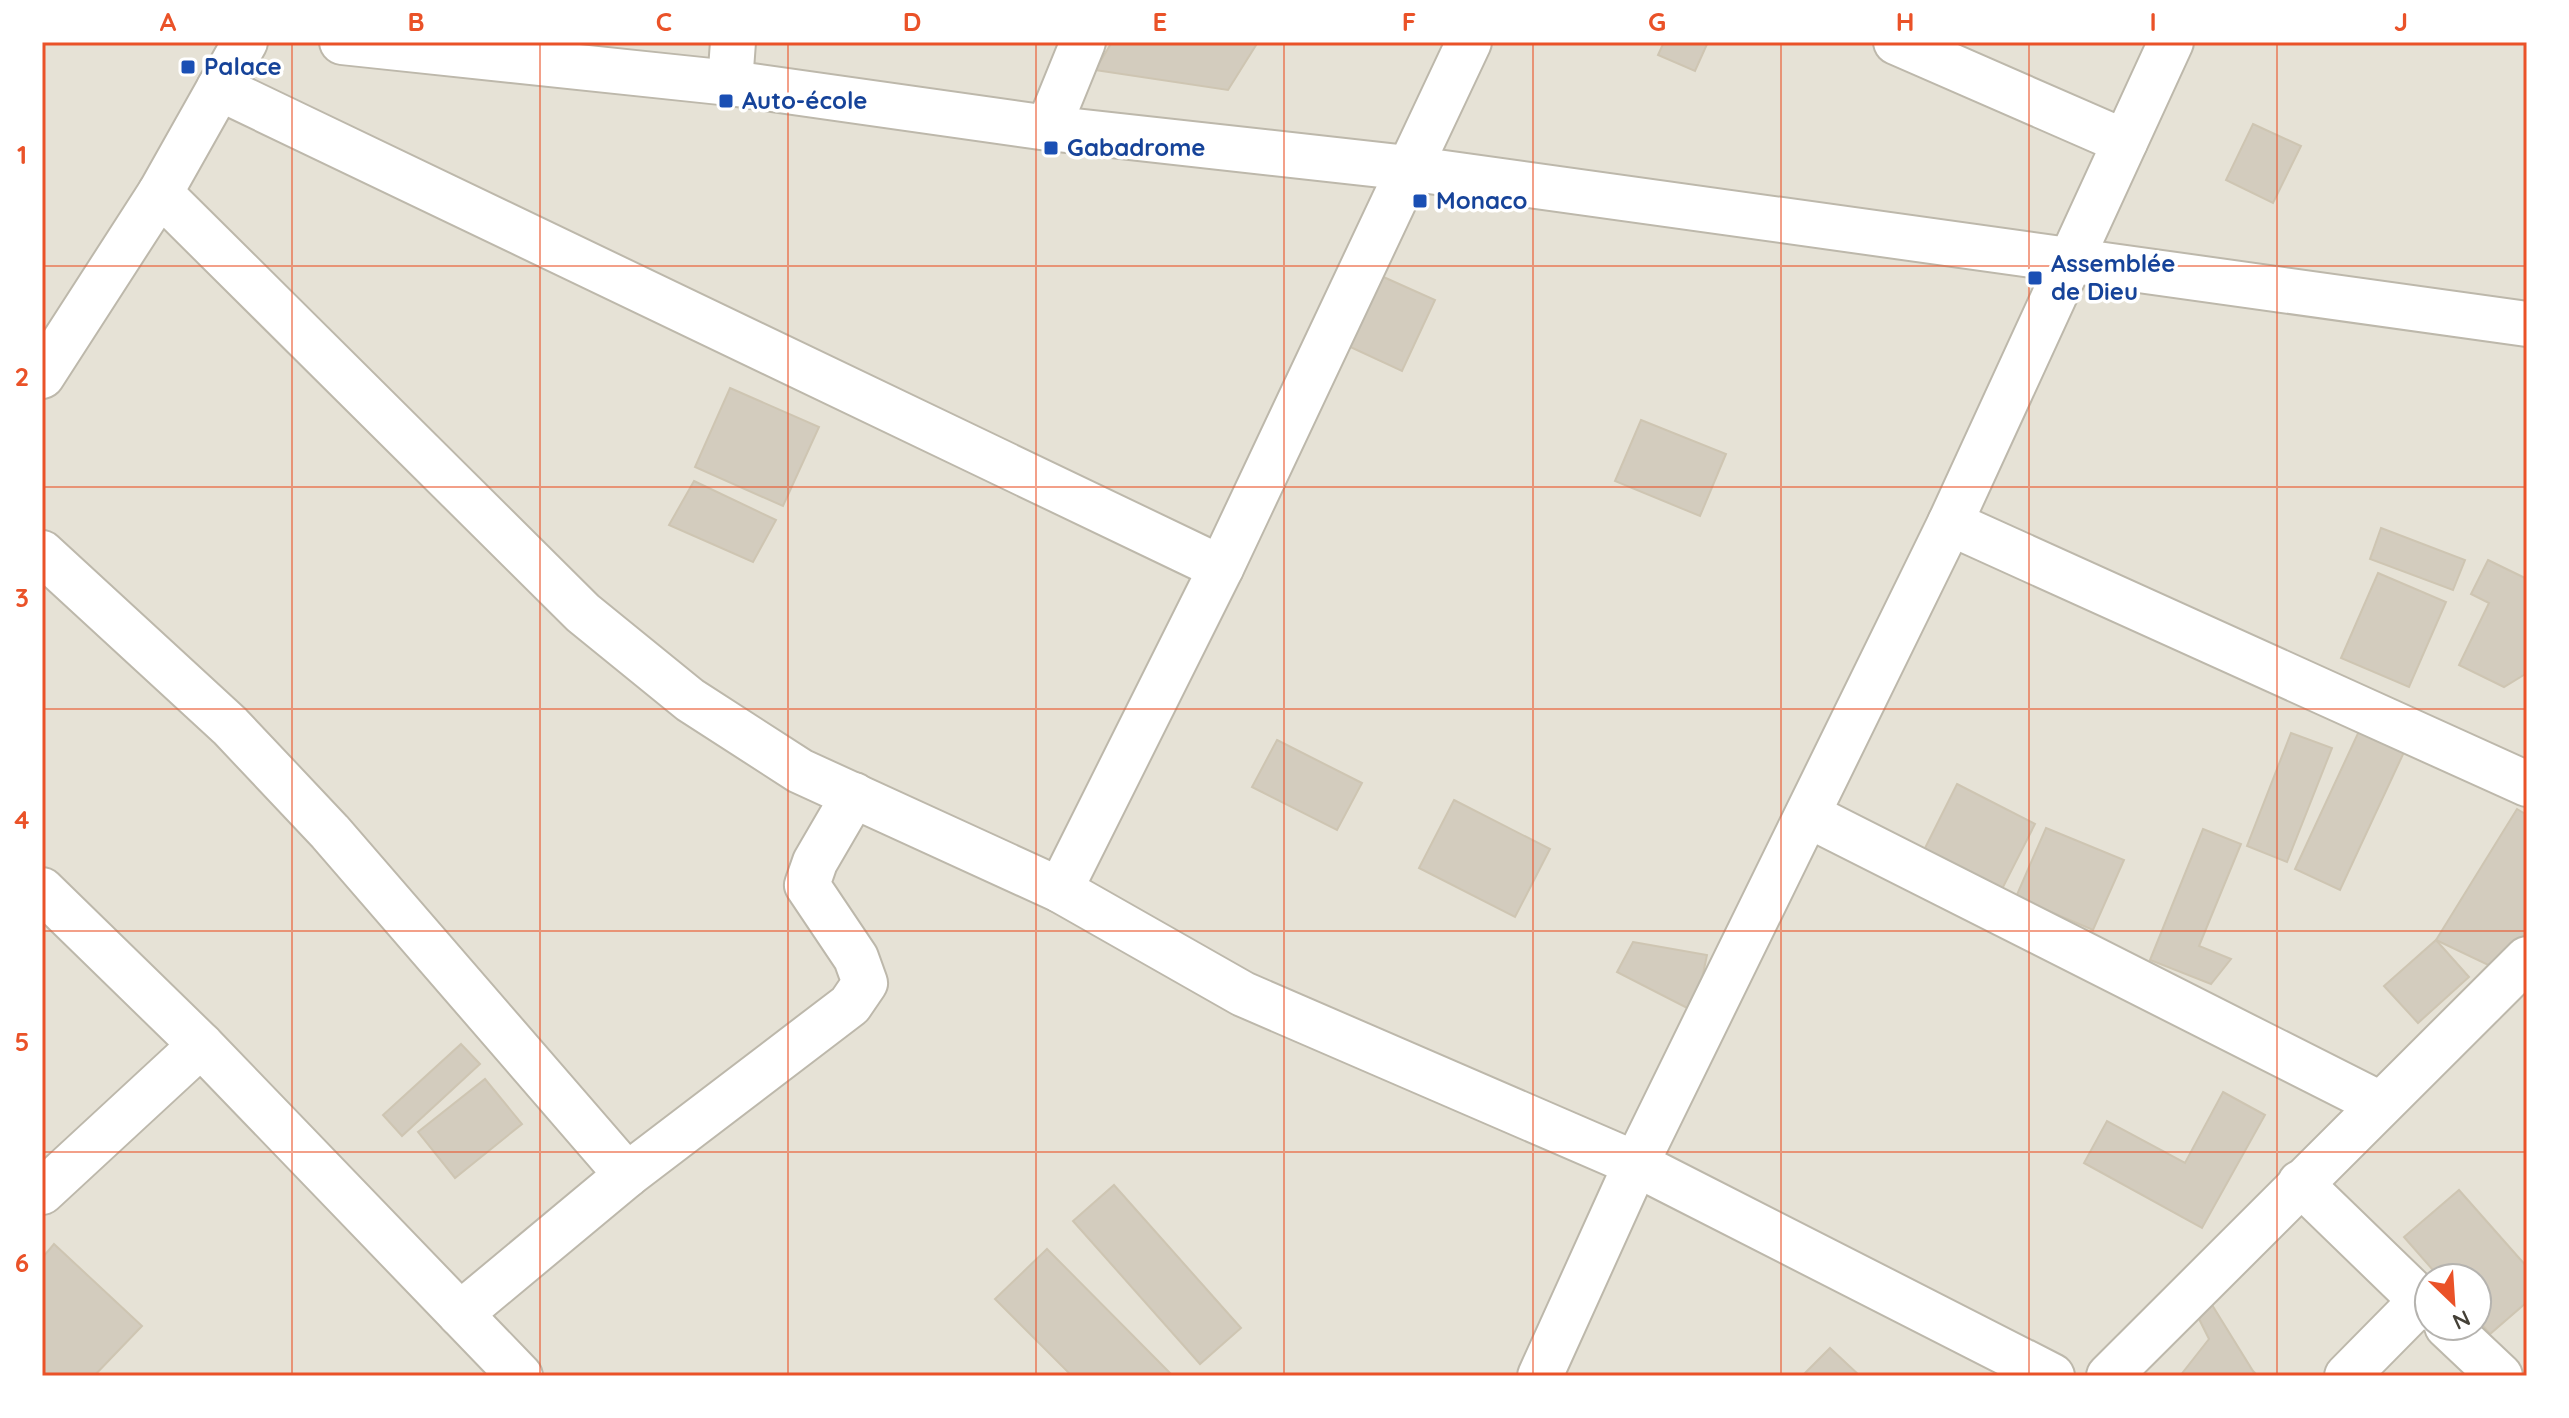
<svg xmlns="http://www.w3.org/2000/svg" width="2569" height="1418" viewBox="0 0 2569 1418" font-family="Quicksand,sans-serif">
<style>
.residential{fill:#e6e2d6;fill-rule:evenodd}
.building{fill:#d3ccbe;stroke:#cec5b2;stroke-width:2}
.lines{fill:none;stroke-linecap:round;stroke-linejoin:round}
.minor-casing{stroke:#bdb8ab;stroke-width:48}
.minor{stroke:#fff;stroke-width:44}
.grid{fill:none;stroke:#ea5228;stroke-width:2;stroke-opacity:0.55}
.transit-dot{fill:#1a4fb4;stroke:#fff;stroke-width:3}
.labels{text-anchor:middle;stroke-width:7;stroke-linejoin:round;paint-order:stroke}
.transit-label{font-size:24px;font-weight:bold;fill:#164399;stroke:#fff;text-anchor:start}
.neatline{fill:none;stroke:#ea5228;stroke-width:3}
.grid-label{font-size:26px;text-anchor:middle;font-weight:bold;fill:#ea5228}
</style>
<rect width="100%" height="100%" fill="#f3f0e8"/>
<path class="residential" d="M42,42H2527V1376H42ZM2429,1278H2477V1326H2429Z"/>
<g class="building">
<polygon points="1112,42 1258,42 1228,90 1095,70"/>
<polygon points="1664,42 1708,42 1695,71 1658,55"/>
<polygon points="2253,124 2301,146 2273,203 2226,180"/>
<polygon points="1379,275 1435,300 1402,371 1346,345"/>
<polygon points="730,388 819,427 783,506 695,467"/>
<polygon points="1641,420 1726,454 1700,516 1615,481"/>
<polygon points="694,481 776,520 753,562 669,525"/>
<polygon points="2381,528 2465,560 2453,590 2370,559"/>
<polygon points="2488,560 2527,579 2527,673 2504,687 2459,665 2489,603 2471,594"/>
<polygon points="2378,573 2446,602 2409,687 2341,658"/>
<polygon points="2360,729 2405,750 2340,890 2295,869"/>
<polygon points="2291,733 2332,748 2287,862 2247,846"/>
<polygon points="1277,740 1362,783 1337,830 1252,787"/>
<polygon points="1957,784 2035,824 2000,893 1922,854"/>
<polygon points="1454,800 1550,849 1515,917 1419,868"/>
<polygon points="2517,809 2527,815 2527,937 2503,972 2436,940"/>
<polygon points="2046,828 2124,860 2093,930 2016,897"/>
<polygon points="2203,829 2241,844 2199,946 2231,959 2211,984 2150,960"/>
<polygon points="2436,940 2469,977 2418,1023 2384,986"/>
<polygon points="1633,942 1707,955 1695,1012 1617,972"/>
<polygon points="461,1044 480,1064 402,1136 383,1115"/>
<polygon points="485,1079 522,1124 455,1178 418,1132"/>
<polygon points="2223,1092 2265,1115 2202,1228 2084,1163 2107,1121 2185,1163"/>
<polygon points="1114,1185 1241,1328 1200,1364 1073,1221"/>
<polygon points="2459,1190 2527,1267 2527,1302 2490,1334 2477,1319 2477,1278 2440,1278 2404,1237"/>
<polygon points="54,1244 142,1326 94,1376 42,1376 42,1258"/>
<polygon points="1047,1249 1173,1376 1072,1376 995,1299"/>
<polygon points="2209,1300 2253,1371 2258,1376 2180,1376 2209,1339 2198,1317"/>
<polygon points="1830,1348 1860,1376 1802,1376"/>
</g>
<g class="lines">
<defs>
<g id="minor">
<polyline points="342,42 730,83 1048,128 1408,168 2527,324"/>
<polyline points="1896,42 2125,142"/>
<polyline points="730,83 733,42"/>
<polyline points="219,88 1221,568"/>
<polyline points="1048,128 1083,42"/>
<polyline points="160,193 583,613 690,700 800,771 1060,890 1243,994 1636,1164 2052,1376"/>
<polyline points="42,376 160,193 245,42"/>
<polyline points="1950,523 2527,784"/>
<polyline points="42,553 230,726 330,832 627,1175"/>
<polyline points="1808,815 2380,1104"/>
<polyline points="42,890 201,1045 520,1376"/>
<polyline points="1060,890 1221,568 1469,42"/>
<polyline points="2300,1183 2429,1308"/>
<polyline points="42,1192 201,1045"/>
<polyline points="460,1314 627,1175 850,1005 865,983 856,958 807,885 815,862 854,795"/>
<polyline points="2447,1326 2500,1376"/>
<polyline points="1540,1376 1636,1164 1950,523 2171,42"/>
<polyline points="2109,1376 2527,959"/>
<polyline points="2347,1376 2421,1301"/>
</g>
</defs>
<use href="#minor" class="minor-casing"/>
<use href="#minor" class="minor"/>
</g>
<path class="grid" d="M292,42V1376M540,42V1376M788,42V1376M1036,42V1376M1284,42V1376M1533,42V1376M1781,42V1376M2029,42V1376M2277,42V1376M42,266H2527M42,487H2527M42,709H2527M42,931H2527M42,1152H2527"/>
<g class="transit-dot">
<rect x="180" y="59" width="16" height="16" rx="4"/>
<rect x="718" y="93" width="16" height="16" rx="4"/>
<rect x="1043" y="140" width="16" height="16" rx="4"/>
<rect x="1412" y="193" width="16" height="16" rx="4"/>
<rect x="2027" y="270" width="16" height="16" rx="4"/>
</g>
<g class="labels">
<g class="transit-label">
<text x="204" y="75">Palace</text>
<text x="742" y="109">Auto-école</text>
<text x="1067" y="156">Gabadrome</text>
<text x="1436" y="209">Monaco</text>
<text x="2051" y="272">Assemblée<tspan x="2051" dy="28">de Dieu</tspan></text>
</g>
</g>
<rect width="2569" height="1418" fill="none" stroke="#ffffff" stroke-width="88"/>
<g transform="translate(2453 1302) rotate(155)"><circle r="38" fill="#ffffff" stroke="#b5b3af" stroke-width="2"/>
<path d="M0-6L14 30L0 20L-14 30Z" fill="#ea5228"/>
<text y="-12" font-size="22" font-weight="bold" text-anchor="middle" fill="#454137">N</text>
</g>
<rect x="44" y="44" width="2481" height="1330" class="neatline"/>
<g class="grid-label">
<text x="168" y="31">A</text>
<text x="416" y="31">B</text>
<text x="664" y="31">C</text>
<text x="912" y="31">D</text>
<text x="1160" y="31">E</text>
<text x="1409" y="31">F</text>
<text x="1657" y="31">G</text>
<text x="1905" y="31">H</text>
<text x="2153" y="31">I</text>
<text x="2401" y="31">J</text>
<text x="22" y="164">1</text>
<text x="22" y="386">2</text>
<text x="22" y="607">3</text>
<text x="22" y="829">4</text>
<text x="22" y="1051">5</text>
<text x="22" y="1272">6</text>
</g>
</svg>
